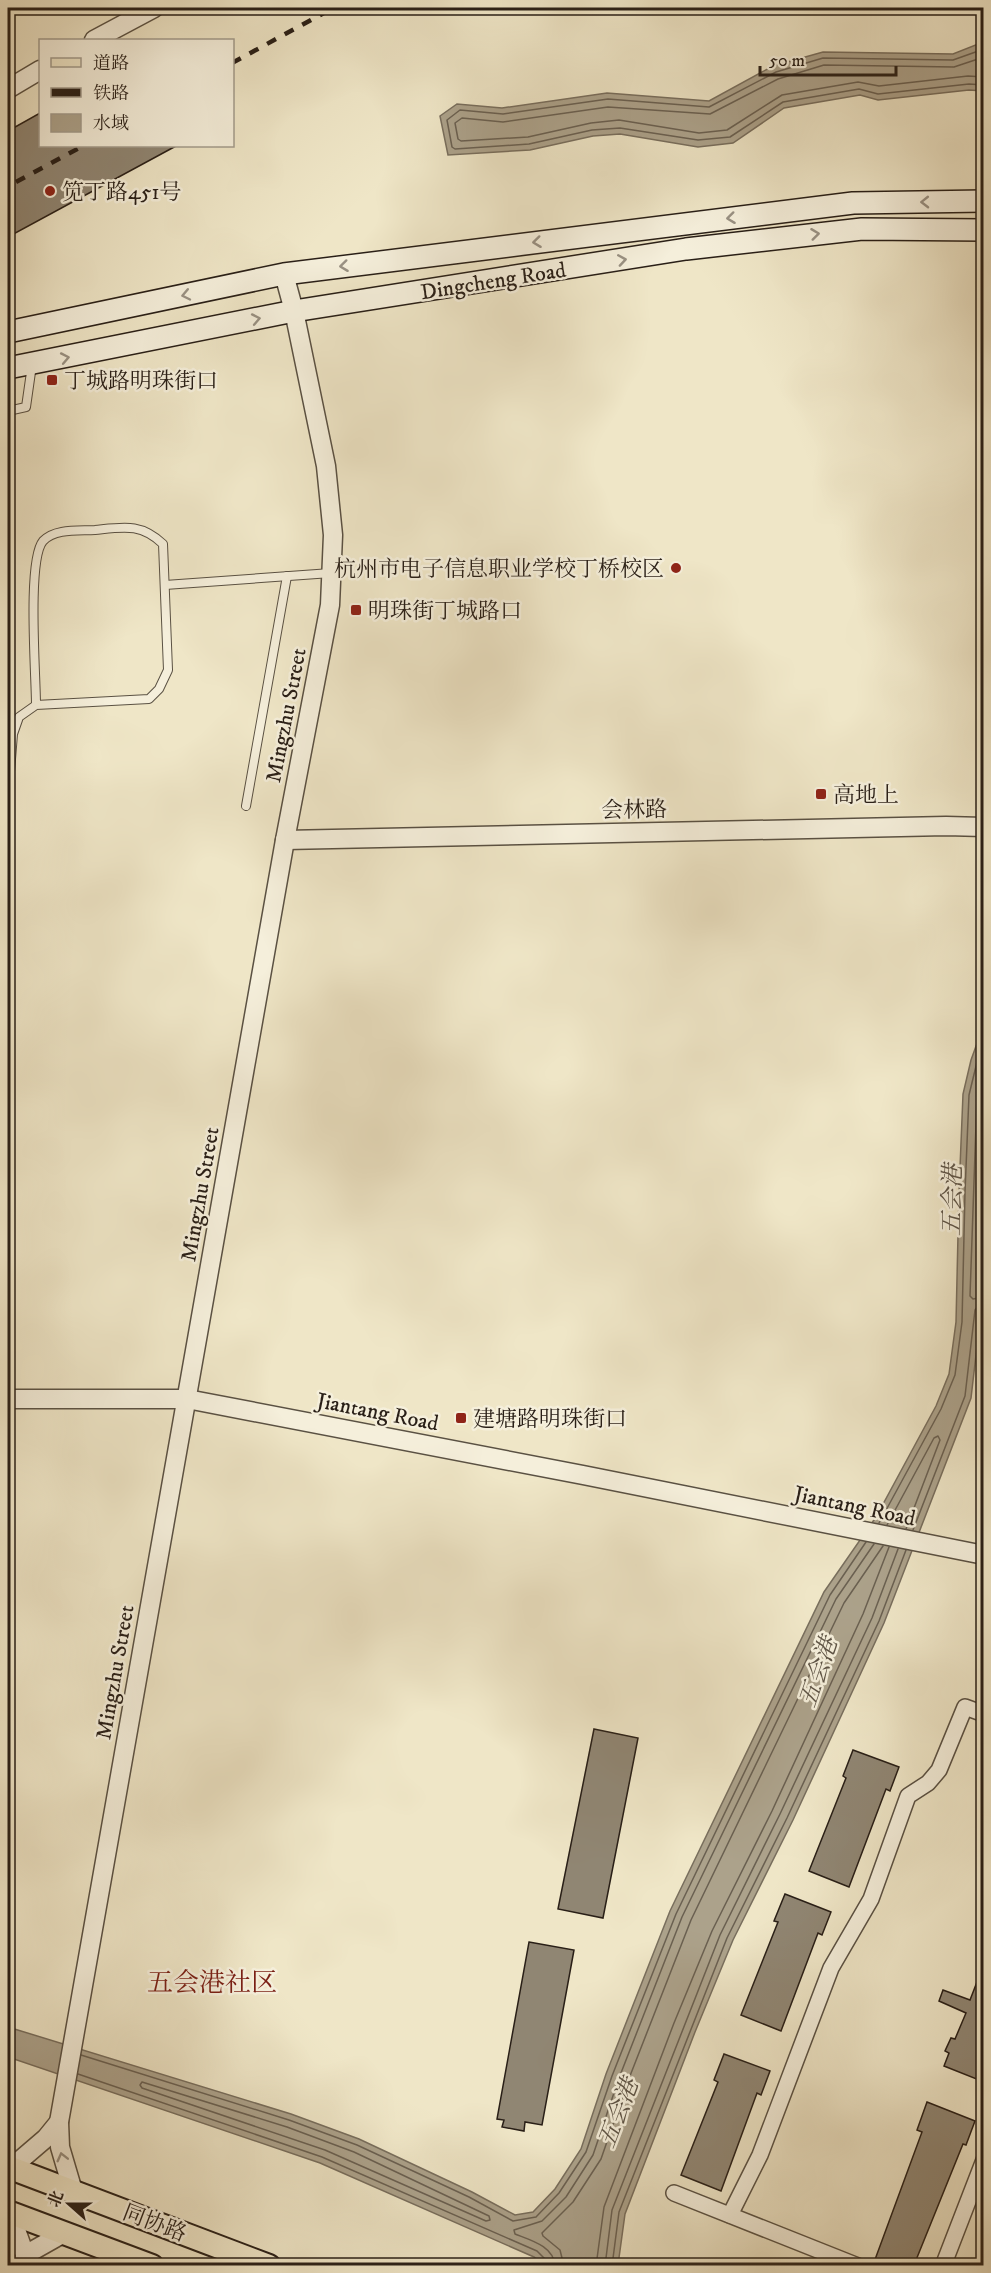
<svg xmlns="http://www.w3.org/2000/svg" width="991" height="2273" viewBox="0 0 991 2273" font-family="'IM FELL DW Pica','Noto Serif SC',serif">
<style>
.water{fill:#aca28b;stroke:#786e5d;stroke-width:1.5}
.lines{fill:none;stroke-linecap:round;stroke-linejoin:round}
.shore{stroke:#6a6051;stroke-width:1.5}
.building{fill:#908673;stroke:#291f17;stroke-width:1.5}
.service-casing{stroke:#5a5143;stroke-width:10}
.minor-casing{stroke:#5a5143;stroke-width:18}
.tertiary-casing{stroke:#5a5143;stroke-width:21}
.secondary-casing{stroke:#291f17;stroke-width:24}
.primary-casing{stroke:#291f17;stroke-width:26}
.service{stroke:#f5efdb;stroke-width:8}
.minor{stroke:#f5efdb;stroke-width:15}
.tertiary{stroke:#f5efdb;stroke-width:18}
.secondary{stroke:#f5efdb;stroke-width:21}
.primary{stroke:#efe6c7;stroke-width:22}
.rail{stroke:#291f17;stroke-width:4.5;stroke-dasharray:10 10;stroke-linecap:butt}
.oneway{stroke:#999183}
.poi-dot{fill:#8f2418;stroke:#f5efdb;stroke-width:2}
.labels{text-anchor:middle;stroke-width:5;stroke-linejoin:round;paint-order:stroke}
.poi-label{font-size:22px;fill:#291f17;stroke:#f5efdb;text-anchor:start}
.street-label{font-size:22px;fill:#291f17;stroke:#f5efdb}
.water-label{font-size:24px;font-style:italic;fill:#5d5345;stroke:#f5efdb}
.quarter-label{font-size:26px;fill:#7a1f14;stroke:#f5efdb}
</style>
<rect width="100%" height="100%" fill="#efe6c7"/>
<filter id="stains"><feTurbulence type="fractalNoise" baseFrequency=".00333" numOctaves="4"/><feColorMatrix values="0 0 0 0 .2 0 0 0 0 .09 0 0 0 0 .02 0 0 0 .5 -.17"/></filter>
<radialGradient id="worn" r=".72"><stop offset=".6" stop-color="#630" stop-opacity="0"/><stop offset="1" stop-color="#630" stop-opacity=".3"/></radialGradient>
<g class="water">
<polygon points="983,42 983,91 969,90 878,100 860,95 784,108 733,143 698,147 620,134 593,136 530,150 448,155 440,116 457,104 502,108 607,93 709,101 773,66 823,52 953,54"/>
<polygon points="983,1027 983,1257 981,1312 971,1398 884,1623 793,1820 733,1940 695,2032 625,2214 618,2265 544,2265 534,2257 320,2163 8,2057 8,2027 291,2114 359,2139 472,2192 515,2215 533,2212 555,2189 581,2149 606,2074 670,1911 824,1592 876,1517 936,1406 949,1374 956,1322 959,1192 963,1094 971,1060"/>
</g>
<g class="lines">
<g class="shore">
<polyline points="984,49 953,60 823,58 776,72 709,107 608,99 503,114 460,110 447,120 452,147 455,149 529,144 592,130 620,128 698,140 730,137 783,102 859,89 878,94 969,84 984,85"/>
<polyline points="984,57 954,67 824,65 778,79 710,114 608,107 503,122 462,118 455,123 458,139 461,141 528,137 591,123 619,120 699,133 727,130 782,95 858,82 879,86 968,76 984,77"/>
<polyline points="984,1065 977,1096 970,1296 973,1299 984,1297"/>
<polyline points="984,1144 979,1285 984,1288"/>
<polyline points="879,1523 941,1409 955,1375 962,1322 965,1192 969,1095 977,1062 984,1044"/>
<polyline points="887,1525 934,1438 938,1436 940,1440 906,1529"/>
<polyline points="913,1530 965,1396 975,1310 978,1306 984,1305"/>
<polyline points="81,2055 289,2120 357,2145 469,2197 513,2221 536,2217 559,2193 586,2152 612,2076 676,1914 830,1595 866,1542"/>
<polyline points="78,2074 322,2157 537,2251 546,2260 547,2266"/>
<polygon points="142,2082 287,2127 354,2152 489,2216 490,2220 486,2221 325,2150 142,2088 140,2085"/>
<path d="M555,2266C554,2246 530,2240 515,2234L514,2230L542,2221L566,2197L593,2155L619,2078L682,1917L836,1599L874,1544"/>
<polyline points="564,2266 560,2250 543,2236 542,2233 573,2202 601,2159 628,2081 691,1920 844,1603 883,1546"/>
<polyline points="596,2266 604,2207 674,2023 712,1931 772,1811 863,1614 889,1547"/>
<polyline points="605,2266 612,2210 720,1935 780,1814 872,1618 898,1549"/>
<polyline points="612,2266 619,2212 727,1938 787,1818 879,1621 906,1550"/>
</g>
</g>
<g class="building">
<polygon points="40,113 40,146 176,146 8,237 8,131"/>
<polygon points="594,1729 638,1738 603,1918 558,1909"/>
<polygon points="853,1750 899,1767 890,1791 886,1789 849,1887 809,1871 846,1778 843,1776"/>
<polygon points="785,1894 831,1912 822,1935 818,1933 781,2031 741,2015 778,1922 774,1921"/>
<polygon points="529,1942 574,1950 542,2125 525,2122 524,2131 502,2127 504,2120 497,2119"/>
<polygon points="982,1969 984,1969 984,2082 944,2066 949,2053 945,2051 951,2038 955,2039 966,2013 939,2001 943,1990 970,2000"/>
<polygon points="724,2054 770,2071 761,2095 757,2093 721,2191 681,2175 718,2082 714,2080"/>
<polygon points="927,2102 975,2121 966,2145 963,2144 914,2265 873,2265 922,2132 917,2130"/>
</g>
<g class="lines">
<defs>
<g id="service">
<polyline points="8,411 26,407 32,365"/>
<polyline points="165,585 331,573"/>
<path d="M8,784H9L13,734L19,717L36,705L149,699L159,689L168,670L163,544C141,523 124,527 95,530C79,531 55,528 43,541C27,560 36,675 36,705"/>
<polyline points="246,806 287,576"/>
</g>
<g id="minor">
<polyline points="674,2193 858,2266"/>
<polyline points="730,2215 760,2155 831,1968 871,1899 908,1796 928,1783 939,1770 965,1707 984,1714"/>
<polyline points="943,2266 984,2160"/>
</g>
<g id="tertiary">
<polyline points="94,40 154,8"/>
<polyline points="8,89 40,70"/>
<polyline points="285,840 946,826 984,827"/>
<polyline points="8,1399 187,1399 583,1475 984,1555"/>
<polyline points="11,2168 46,2138 59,2122"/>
<polyline points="73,2191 60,2147 59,2122 285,840 330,605 333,535 326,466 294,311 284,274"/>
<polyline points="10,2213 25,2255 23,2266"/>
<polyline points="25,2255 64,2233"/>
</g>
<g id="secondary">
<polyline points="8,332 284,274 853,203 984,201"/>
<polyline points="8,368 294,311 686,249 862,229 984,230"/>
</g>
<g id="primary">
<polyline points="8,2167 269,2266"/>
<polyline points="8,2212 152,2266"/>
</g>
</defs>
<use href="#service" class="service-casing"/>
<use href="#minor" class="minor-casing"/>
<use href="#tertiary" class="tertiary-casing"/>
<use href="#secondary" class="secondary-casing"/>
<use href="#primary" class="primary-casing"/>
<use href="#service" class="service"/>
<use href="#minor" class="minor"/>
<use href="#tertiary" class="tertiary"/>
<use href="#secondary" class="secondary"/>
<use href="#primary" class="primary"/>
<g class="rail">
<polyline points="232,63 333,8"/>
<polyline points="16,182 83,146"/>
</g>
</g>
<defs><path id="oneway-chevron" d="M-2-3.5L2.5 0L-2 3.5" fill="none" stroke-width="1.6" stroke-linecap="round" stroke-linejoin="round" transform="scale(1.5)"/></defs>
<g class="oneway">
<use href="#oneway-chevron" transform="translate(925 202) rotate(179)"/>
<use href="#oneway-chevron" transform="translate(731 218) rotate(173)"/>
<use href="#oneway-chevron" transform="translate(815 234) rotate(-7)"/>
<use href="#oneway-chevron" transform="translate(537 242) rotate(173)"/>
<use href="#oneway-chevron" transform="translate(622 260) rotate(-9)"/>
<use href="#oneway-chevron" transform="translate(344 266) rotate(173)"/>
<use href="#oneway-chevron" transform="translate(186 295) rotate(168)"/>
<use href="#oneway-chevron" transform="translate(256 319) rotate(-11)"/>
<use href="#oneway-chevron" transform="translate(65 358) rotate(-11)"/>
<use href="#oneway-chevron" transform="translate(62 2157) rotate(-104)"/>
</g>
<g class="poi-dot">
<circle cx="50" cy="191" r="6"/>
<rect x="46" y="374" width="12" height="12" rx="3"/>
<circle cx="676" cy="568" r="6"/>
<rect x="350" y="604" width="12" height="12" rx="3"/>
<rect x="815" y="788" width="12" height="12" rx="3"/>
<rect x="455" y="1412" width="12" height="12" rx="3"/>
</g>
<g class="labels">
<g class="poi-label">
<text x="62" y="199">笕丁路451号</text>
<text x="64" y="388">丁城路明珠街口</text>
<text x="664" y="576" text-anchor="end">杭州市电子信息职业学校丁桥校区</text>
<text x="368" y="618">明珠街丁城路口</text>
<text x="833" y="802">高地上</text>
<text x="473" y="1426">建塘路明珠街口</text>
</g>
<g class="street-label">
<text transform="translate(493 280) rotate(-9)" y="8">Dingcheng Road</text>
<text transform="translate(285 715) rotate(-79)" y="8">Mingzhu Street</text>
<text transform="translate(634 809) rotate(-1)" y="8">会林路</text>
<text transform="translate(199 1194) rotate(-80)" y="8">Mingzhu Street</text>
<text transform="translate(378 1411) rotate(11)" y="8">Jiantang Road</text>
<text transform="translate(855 1505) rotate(12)" y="8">Jiantang Road</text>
<text transform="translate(114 1672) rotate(-80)" y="8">Mingzhu Street</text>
<text transform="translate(155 2222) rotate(21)" y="8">同协路</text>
</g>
<g class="water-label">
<text transform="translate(952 1200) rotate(-89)" y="8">五会港</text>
<text transform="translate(818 1672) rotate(-71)" y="8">五会港</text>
<text transform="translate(618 2113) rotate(-69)" y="8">五会港</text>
</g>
<g class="quarter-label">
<text x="212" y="1991">五会港社区</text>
</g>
</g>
<rect width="991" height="2273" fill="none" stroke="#efe6c7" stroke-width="30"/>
<rect x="9" y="9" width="973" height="2255" fill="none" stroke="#291f17" stroke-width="3"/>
<rect x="15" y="15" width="961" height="2243" fill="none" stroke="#291f17" stroke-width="1.5"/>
<rect x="39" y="39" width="195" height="108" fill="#f5efdb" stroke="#a39c8d" stroke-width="1.5"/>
<rect x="51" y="58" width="30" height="9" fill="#efe6c7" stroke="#a39c8d" stroke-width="1.5"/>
<text x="93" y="69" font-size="18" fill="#291f17">道路</text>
<rect x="51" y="88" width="30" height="9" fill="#291f17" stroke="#a39c8d" stroke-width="1.5"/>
<text x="93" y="99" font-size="18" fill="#291f17">铁路</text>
<rect x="51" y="114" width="30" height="18" fill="#aca28b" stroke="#a39c8d" stroke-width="1.5"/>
<text x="93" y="129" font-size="18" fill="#291f17">水域</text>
<g transform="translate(69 2204) rotate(291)" stroke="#f5efdb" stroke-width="4.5" paint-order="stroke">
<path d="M0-4.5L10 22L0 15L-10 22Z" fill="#291f17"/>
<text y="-9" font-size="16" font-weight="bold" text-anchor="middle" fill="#291f17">北</text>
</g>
<path d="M760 66v9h136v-9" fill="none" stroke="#291f17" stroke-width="3"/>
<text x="769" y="66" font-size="18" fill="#291f17" stroke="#f5efdb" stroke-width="4.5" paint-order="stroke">50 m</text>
<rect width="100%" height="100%" filter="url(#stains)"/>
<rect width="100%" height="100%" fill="url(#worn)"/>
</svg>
